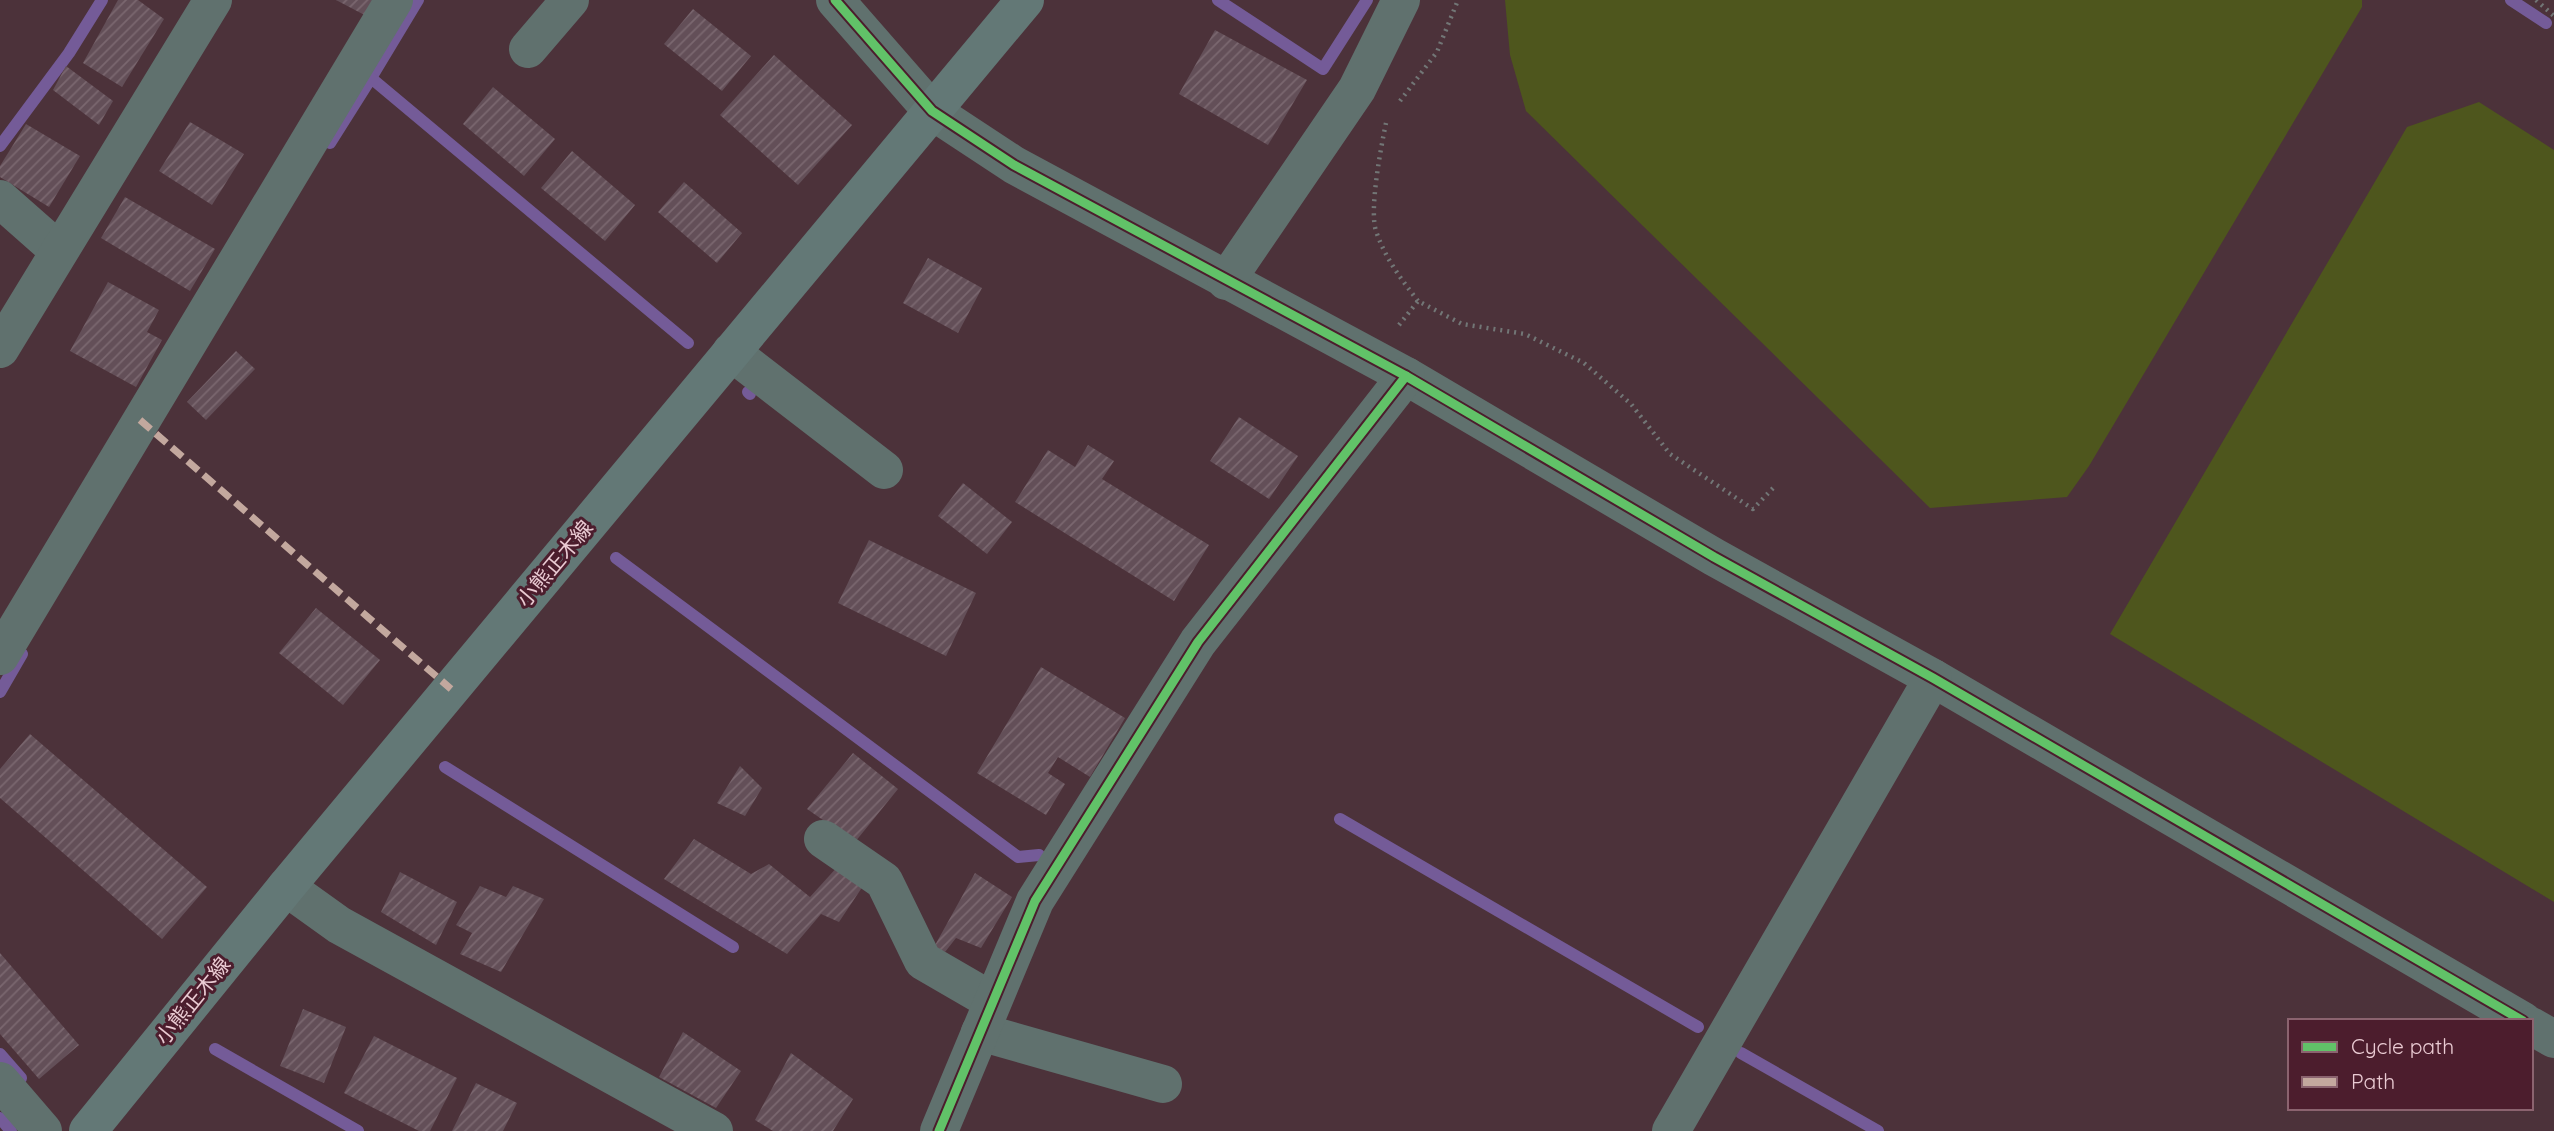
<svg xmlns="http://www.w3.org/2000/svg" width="2554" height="1131" viewBox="0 0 2554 1131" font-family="Quicksand,'Noto Sans JP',sans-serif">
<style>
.pitch{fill:#4e561d}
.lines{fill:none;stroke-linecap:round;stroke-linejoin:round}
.stream{stroke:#745b98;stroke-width:12}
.building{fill:url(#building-hatch)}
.path{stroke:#727676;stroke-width:4.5;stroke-dasharray:2 5;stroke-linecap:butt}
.minor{stroke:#60716e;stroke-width:38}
.major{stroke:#637876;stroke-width:38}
.quiet{stroke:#c3a89e;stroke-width:7;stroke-dasharray:14 7;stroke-linecap:butt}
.cycleway-casing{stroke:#4c1d2d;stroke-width:13}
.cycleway{stroke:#61c268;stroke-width:9}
.labels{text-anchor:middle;stroke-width:6;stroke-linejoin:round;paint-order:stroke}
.street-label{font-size:21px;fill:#eacbd3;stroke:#4c1d2d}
</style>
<defs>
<pattern id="building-hatch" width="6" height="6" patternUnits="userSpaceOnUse" patternTransform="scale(1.75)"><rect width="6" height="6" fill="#634f58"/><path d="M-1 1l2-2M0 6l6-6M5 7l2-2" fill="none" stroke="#7a676f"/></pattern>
</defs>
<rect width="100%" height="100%" fill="#4c323a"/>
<g class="pitch">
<polygon points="1505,0 2362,0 2362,7 2089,466 2067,497 1930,508 1526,111 1510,55"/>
<polygon points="2479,102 2554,150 2554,902 2110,634 2407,127"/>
</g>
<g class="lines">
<g class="stream">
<polyline points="1218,0 1323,69 1367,0"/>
<polyline points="2511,0 2546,23"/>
<polyline points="371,78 418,0"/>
<polyline points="330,143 371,78 688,343"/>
<polyline points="0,146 69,53 102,0"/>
<polyline points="748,392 750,394"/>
<polyline points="616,558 1018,857 1039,855"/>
<polyline points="0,692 22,654"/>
<polyline points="445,767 733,947"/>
<polyline points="1340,819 1698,1027"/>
<polyline points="215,1049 358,1131"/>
<polyline points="1741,1053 1878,1131"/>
<polyline points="0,1054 21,1078"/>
<polyline points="0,1118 11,1131"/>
</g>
</g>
<g class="building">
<polygon points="118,0 138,0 164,19 122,87 83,63"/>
<polygon points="336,0 384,0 374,20"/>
<polygon points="693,9 751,56 722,91 664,44"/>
<polygon points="1215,30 1307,80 1268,145 1179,94"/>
<polygon points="774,55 852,125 798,185 720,115"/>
<polygon points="66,66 113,101 99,125 53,90"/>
<polygon points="493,87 555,139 524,176 463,124"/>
<polygon points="190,122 244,154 212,205 159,171"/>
<polygon points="26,124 80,156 49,207 0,177 0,166"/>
<polygon points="572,151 635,205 605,241 541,188"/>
<polygon points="684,182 742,233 717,263 658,212"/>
<polygon points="125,197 215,249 190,291 101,238"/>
<polygon points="928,258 982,288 958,333 903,303"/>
<polygon points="108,282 159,310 147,332 162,340 136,387 70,351"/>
<polygon points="236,351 255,369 206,420 187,402"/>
<polygon points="1239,417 1298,456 1269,499 1210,461"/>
<polygon points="1088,445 1114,461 1102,479 1209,545 1174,601 1015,502 1048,450 1075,467"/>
<polygon points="963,483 1012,522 987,554 938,516"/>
<polygon points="869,540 976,593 946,656 838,603"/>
<polygon points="316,608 380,660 343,705 279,653"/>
<polygon points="1041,667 1125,718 1090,777 1058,757 1048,773 1065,784 1046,815 977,773"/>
<polygon points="30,734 207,887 162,939 0,798 0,769"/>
<polygon points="853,753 898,789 855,842 807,809"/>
<polygon points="740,766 762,788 745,816 717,803"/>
<polygon points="694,839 751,874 769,864 810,897 839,865 865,883 839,922 821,914 787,954 664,879"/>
<polygon points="400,872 457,902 436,945 381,912"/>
<polygon points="975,873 1012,897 981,948 956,938 945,952 934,947"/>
<polygon points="480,886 506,897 513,886 544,899 501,972 460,954 472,933 456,925"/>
<polygon points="0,953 79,1045 39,1079 0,1034"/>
<polygon points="303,1009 346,1027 324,1083 280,1066"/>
<polygon points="683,1032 741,1071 716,1108 659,1077"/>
<polygon points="374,1036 457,1078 430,1131 419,1131 344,1093"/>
<polygon points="791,1053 853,1099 833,1131 773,1131 755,1120"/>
<polygon points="476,1083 517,1103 503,1131 452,1131"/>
</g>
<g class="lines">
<g class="path">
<polyline points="2536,0 2554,16"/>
<polyline points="1400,101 1437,52 1458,0"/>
<path d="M1386,123C1381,147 1369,210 1376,231C1385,258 1401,279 1418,301"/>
<polyline points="1399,325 1418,301 1462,324 1525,334 1584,363 1631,404 1670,454 1753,509 1776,485"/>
</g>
<g class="minor">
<polyline points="835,0 932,111 1014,165 1406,376 1714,557 1933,678 2523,1021"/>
<polyline points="528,49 570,0"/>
<polyline points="0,199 59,251"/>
<polyline points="1226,281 1357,89 1401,0"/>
<polyline points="0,349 213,0"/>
<polyline points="731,352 884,470"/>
<polyline points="0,656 394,0"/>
<polyline points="823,839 884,881 923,961 992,1001"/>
<polyline points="286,887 339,925 714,1131"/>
<polyline points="2531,1026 2554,1039"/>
<polyline points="980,1032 1163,1084"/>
<polyline points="0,1081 43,1131"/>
<polyline points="939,1131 1035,901 1198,642 1406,376"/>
<polyline points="1671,1131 1933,678"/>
</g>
<polyline class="major" points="88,1131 286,887 1025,0"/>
<polyline class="quiet" points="140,420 451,689"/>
<defs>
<g id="cycleway">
<polyline points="835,0 932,111 1014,165 1406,376 1714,557 1933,678 2523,1021"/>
<polyline points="939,1131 1035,901 1198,642 1406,376"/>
</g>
</defs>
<use href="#cycleway" class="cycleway-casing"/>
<use href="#cycleway" class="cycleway"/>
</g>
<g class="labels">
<g class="street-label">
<text transform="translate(555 564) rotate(-50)" y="7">小熊正木線</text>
<text transform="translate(193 1001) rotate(-51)" y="7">小熊正木線</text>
</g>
</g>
<rect x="2288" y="1019" width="245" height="91" fill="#4c1d2d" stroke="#8b636f" stroke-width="2"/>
<rect x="2302" y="1042" width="35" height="10" fill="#61c268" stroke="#8b636f" stroke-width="2"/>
<text x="2351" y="1054" font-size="21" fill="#eacbd3">Cycle path</text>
<rect x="2302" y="1077" width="35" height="10" fill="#c3a89e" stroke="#8b636f" stroke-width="2"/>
<text x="2351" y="1089" font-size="21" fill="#eacbd3">Path</text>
</svg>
